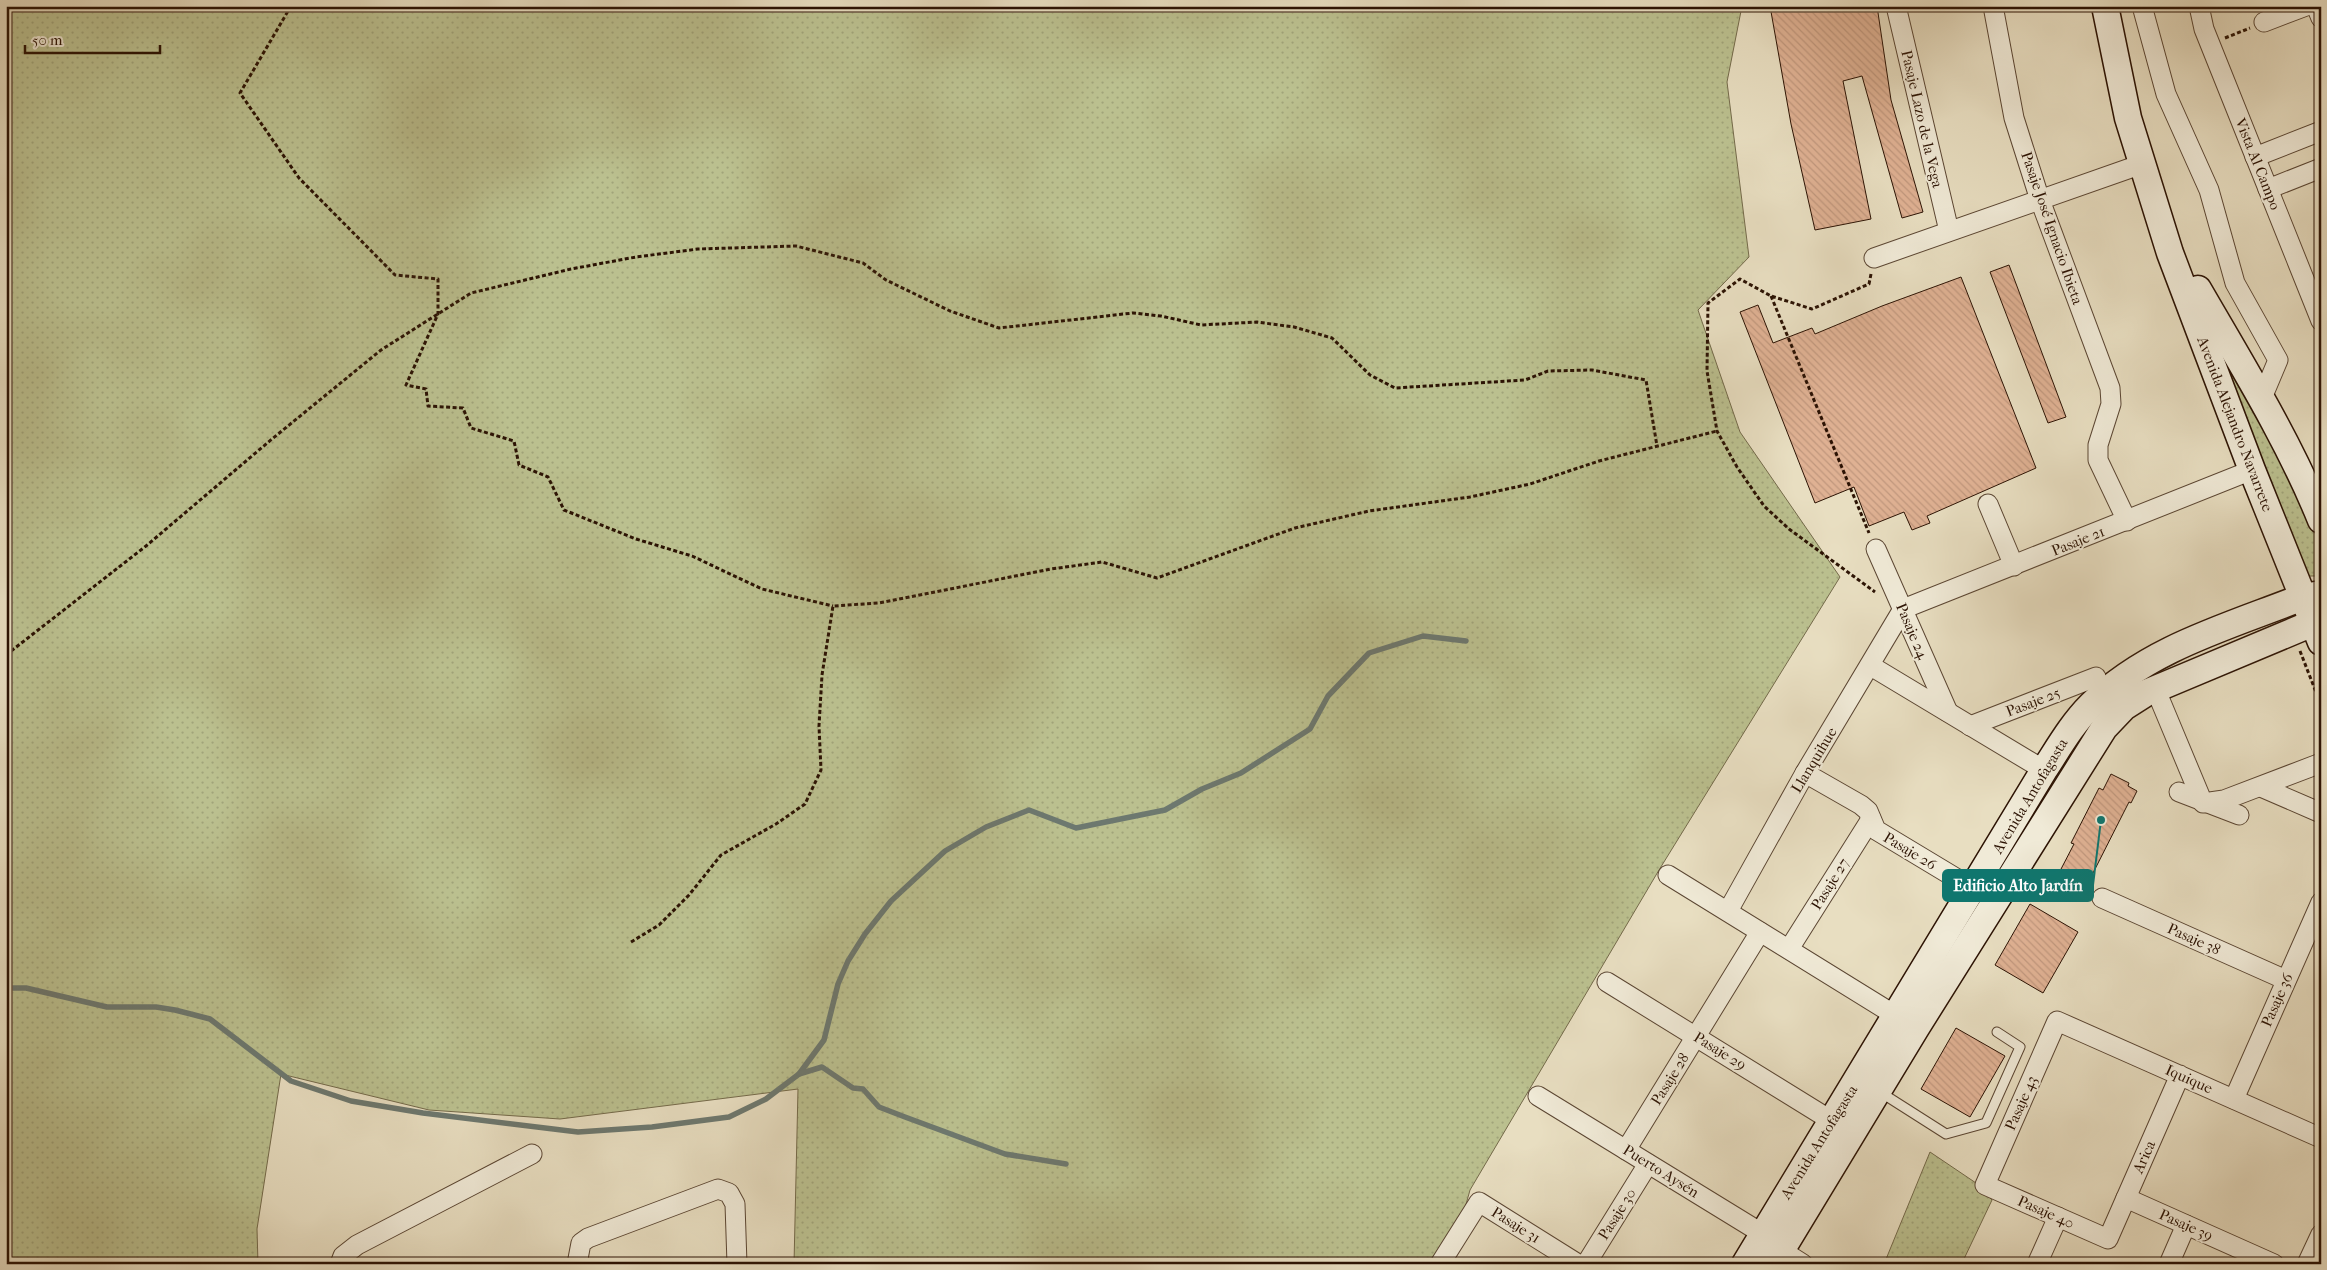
<svg xmlns="http://www.w3.org/2000/svg" width="2327" height="1270" viewBox="0 0 2327 1270" font-family="'IM FELL French Canon',serif">
<style>
.grass{fill:url(#grass-dots);stroke:#746a4a}
.lines{fill:none;stroke-linecap:round;stroke-linejoin:round}
.stream{stroke:#6d786f;stroke-width:5.5}
.building{fill:url(#building-back-hatch);stroke:#2c1304}
.lane-casing{stroke:#5b4633;stroke-width:11}
.street-casing{stroke:#5b4633;stroke-width:21}
.secondary-casing{stroke:#2c1304;stroke-width:29}
.path{stroke:#2c1304;stroke-width:3;stroke-dasharray:4 2.5;stroke-linecap:butt}
.lane{stroke:#f0ead7;stroke-width:9}
.street{stroke:#f0ead7;stroke-width:19}
.secondary{stroke:#f0ead7;stroke-width:26}
.labels{text-anchor:middle;stroke-width:4;stroke-linejoin:round;paint-order:stroke}
.street-label{font-size:15px;fill:#2c1304;stroke:#f0ead7}
.leader{fill:none;stroke:#0f766e;stroke-width:2}
.callout-dot{fill:#0f766e;stroke:#f0ead7;stroke-width:2}
.callout{fill:#0f766e;stroke:#0f766e;stroke-width:2}
.callout-label{font-size:16px;text-anchor:middle;font-weight:bold;fill:#fff}
</style>
<defs>
<pattern id="grass-dots" width="8" height="8" patternUnits="userSpaceOnUse" patternTransform="scale(1.25)"><rect width="8" height="8" fill="#bbc08f"/><path d="M2 2h.1M6 6h.1" fill="none" stroke="#a1a47a" stroke-width="1.8" stroke-linecap="round"/></pattern>
<pattern id="building-back-hatch" width="6" height="6" patternUnits="userSpaceOnUse" patternTransform="scale(1.25)"><rect width="6" height="6" fill="#dfb193"/><path d="M-1 5l2 2M0 0l6 6M5-1l2 2" fill="none" stroke="#c0977d"/></pattern>
</defs>
<rect width="100%" height="100%" fill="#e8dec1"/>
<filter id="stains"><feTurbulence type="fractalNoise" baseFrequency=".004" numOctaves="4"/><feColorMatrix values="0 0 0 0 .2 0 0 0 0 .09 0 0 0 0 .02 0 0 0 .5 -.17"/></filter>
<radialGradient id="worn" r=".72"><stop offset=".6" stop-color="#630" stop-opacity="0"/><stop offset="1" stop-color="#630" stop-opacity=".3"/></radialGradient>
<g class="grass">
<polygon points="6,6 1742,6 1727,82 1749,257 1698,310 1740,432 1840,577 1659,870 1470,1190 1465,1208 1430,1264 794,1264 798,1089 560,1119 429,1110 281,1074 257,1229 258,1264 6,1264"/>
<polygon points="2232,365 2305,505 2321,550 2319,576 2307,576 2226,366"/>
<polygon points="1930,1152 1976,1183 1992,1200 1963,1261 1967,1264 1884,1264"/>
</g>
<g class="lines">
<g class="stream">
<polyline points="6,988 26,988 107,1007 156,1007 175,1010 210,1019 291,1081 351,1101 423,1113 578,1132 652,1127 729,1117 766,1099 799,1074 824,1040 838,984 848,961 865,934 891,901 945,851 986,827 1029,810 1076,828 1165,810 1202,789 1241,773 1310,729 1328,696 1369,653 1423,636 1466,641"/>
<polyline points="799,1074 822,1067 853,1088 863,1089 879,1107 905,1117 1005,1154 1066,1164"/>
</g>
</g>
<g class="building">
<polygon points="1770,6 1877,6 1891,100 1923,212 1902,218 1862,76 1843,81 1871,219 1815,230 1791,124"/>
<polygon points="2009,265 2066,417 2048,423 1990,272"/>
<polygon points="1961,277 2036,468 1927,516 1930,523 1912,530 1904,512 1869,526 1854,487 1815,503 1740,312 1758,305 1773,343 1812,328 1815,334 1882,306"/>
<polygon points="2111,774 2129,783 2128,786 2137,791 2131,803 2129,802 2091,877 2087,875 2086,878 2077,873 2074,878 2060,871 2074,844 2071,843 2099,788 2103,790"/>
<polygon points="2030,904 2078,932 2043,993 1995,965"/>
<polygon points="1956,1028 2005,1056 1970,1117 1921,1089"/>
</g>
<g class="lines">
<defs>
<polyline id="lane" points="1880,1092 1946,1134 1986,1123 2020,1047 1997,1032"/>
<g id="street">
<polyline points="1896,6 1949,231"/>
<polyline points="1993,6 2014,118 2040,200 2110,388 2111,404 2098,445 2098,460 2127,521"/>
<polyline points="2142,6 2166,94 2209,190 2235,283 2278,360 2262,398"/>
<polyline points="2199,6 2204,29 2321,321"/>
<polyline points="2316,6 2321,18"/>
<polyline points="2264,22 2306,6"/>
<polyline points="2255,157 2321,131"/>
<polyline points="2268,189 2321,168"/>
<polyline points="1874,258 2142,164"/>
<polyline points="1988,504 2014,566"/>
<polyline points="1876,549 1948,712"/>
<polyline points="1903,609 2252,470"/>
<polyline points="1871,666 2044,770"/>
<polyline points="2155,688 2203,803 2224,800 2321,763"/>
<polyline points="1970,726 2096,677"/>
<polyline points="1805,773 1861,805 1868,811 1876,830 1974,889"/>
<polyline points="2261,787 2321,813"/>
<polyline points="2179,792 2239,815"/>
<polyline points="1668,875 1906,1022"/>
<polyline points="2102,898 2286,980"/>
<polyline points="1728,911 1805,773 1903,609"/>
<polyline points="1789,949 1871,819"/>
<polyline points="1607,982 1832,1121"/>
<polyline points="2180,1075 2108,1239 1985,1185 2057,1021 2321,1138"/>
<polyline points="1538,1096 1763,1234 1781,1250 1803,1264"/>
<polyline points="2234,1099 2321,902"/>
<polyline points="1626,1150 1760,932"/>
<polyline points="2126,1198 2274,1264"/>
<polyline points="340,1264 343,1256 357,1245 532,1154"/>
<polyline points="577,1264 581,1243 588,1238 718,1189 729,1193 735,1204 737,1264"/>
<polyline points="1440,1264 1479,1202 1578,1264"/>
<polyline points="1586,1264 1648,1164"/>
<polyline points="2037,1264 2058,1217"/>
<polyline points="2169,1264 2186,1225"/>
<polyline points="2307,1264 2321,1234"/>
</g>
<g id="secondary">
<polyline points="2105,6 2128,118 2170,253 2252,470 2321,642"/>
<path d="M2198,289C2242,365 2288,439 2321,520"/>
<path d="M1745,1264L2044,770C2059,747 2072,724 2091,705C2148,648 2230,626 2303,597L2321,594"/>
<polyline points="1773,1264 1916,1028 2104,728 2124,707 2146,693 2313,623 2321,616"/>
</g>
</defs>
<use href="#lane" class="lane-casing"/>
<use href="#street" class="street-casing"/>
<use href="#secondary" class="secondary-casing"/>
<g class="path">
<polyline points="291,6 240,93 299,178 395,275 438,279 438,314 406,385 426,389 428,406 463,408 471,428 514,441 519,465 548,477 564,510 636,539 692,556 762,589 833,606"/>
<polyline points="2225,38 2250,28"/>
<polyline points="1871,274 1869,284 1812,309 1771,296 1740,279 1708,303 1707,371 1717,431 1737,467 1764,506 1789,529 1875,592"/>
<polyline points="1771,296 1869,533"/>
<polyline points="2300,651 2321,705"/>
<polyline points="6,655 146,546 272,439 381,350 471,293 571,269 636,257 698,249 796,246 863,263 886,280 950,311 999,328 1133,313 1161,316 1201,325 1257,322 1294,327 1332,338 1370,375 1395,388 1525,380 1548,371 1592,370 1646,380 1657,446"/>
<polyline points="631,942 659,925 689,895 721,855 776,824 805,804 821,770 819,726 822,675 833,606 879,603 1051,569 1102,562 1157,578 1295,528 1369,511 1470,497 1530,484 1599,461 1717,431"/>
</g>
<use href="#lane" class="lane"/>
<use href="#street" class="street"/>
<use href="#secondary" class="secondary"/>
</g>
<g class="labels">
<g class="street-label">
<text transform="translate(1922 119) rotate(77)" y="5">Pasaje Lazo de la Vega</text>
<text transform="translate(2258 164) rotate(68)" y="5">Vista Al Campo</text>
<text transform="translate(2052 228) rotate(71)" y="5">Pasaje José Ignacio Ibieta</text>
<text transform="translate(2235 424) rotate(69)" y="5">Avenida Alejandro Navarrete</text>
<text transform="translate(2078 541) rotate(-22)" y="5">Pasaje 21</text>
<text transform="translate(1912 631) rotate(67)" y="5">Pasaje 24</text>
<text transform="translate(2033 702) rotate(-21)" y="5">Pasaje 25</text>
<text transform="translate(1814 760) rotate(-59)" y="5">Llanquihue</text>
<text transform="translate(2030 796) rotate(-59)" y="5">Avenida Antofagasta</text>
<text transform="translate(1910 851) rotate(31)" y="5">Pasaje 26</text>
<text transform="translate(1830 884) rotate(-58)" y="5">Pasaje 27</text>
<text transform="translate(2194 939) rotate(24)" y="5">Pasaje 38</text>
<text transform="translate(2277 1000) rotate(-66)" y="5">Pasaje 36</text>
<text transform="translate(1720 1051) rotate(32)" y="5">Pasaje 29</text>
<text transform="translate(1670 1079) rotate(-58)" y="5">Pasaje 28</text>
<text transform="translate(2189 1079) rotate(24)" y="5">Iquique</text>
<text transform="translate(2021 1103) rotate(-66)" y="5">Pasaje 43</text>
<text transform="translate(1819 1142) rotate(-58)" y="5">Avenida Antofagasta</text>
<text transform="translate(2144 1157) rotate(-66)" y="5">Arica</text>
<text transform="translate(1661 1171) rotate(32)" y="5">Puerto Aysén</text>
<text transform="translate(2046 1212) rotate(24)" y="5">Pasaje 40</text>
<text transform="translate(1617 1214) rotate(-58)" y="5">Pasaje 30</text>
<text transform="translate(1516 1225) rotate(32)" y="5">Pasaje 31</text>
<text transform="translate(2186 1225) rotate(24)" y="5">Pasaje 39</text>
</g>
</g>
<path class="leader" d="M2101 820L2093 885"/>
<circle class="callout-dot" cx="2101" cy="820" r="5"/>
<rect class="callout" x="1943" y="870" width="150" height="31" rx="5"/>
<g class="callout-label">
<text x="2018" y="891">Edificio Alto Jardín</text>
</g>
<rect width="2327" height="1270" fill="none" stroke="#e8dec1" stroke-width="25"/>
<rect x="8" y="8" width="2312" height="1255" fill="none" stroke="#2c1304" stroke-width="2.5"/>
<rect x="12" y="12" width="2302" height="1245" fill="none" stroke="#2c1304"/>
<path d="M25 45v8h135v-8" fill="none" stroke="#2c1304" stroke-width="2.5"/>
<text x="32" y="45" font-size="15" fill="#2c1304" stroke="#f0ead7" stroke-width="4" paint-order="stroke">50 m</text>
<rect width="100%" height="100%" filter="url(#stains)"/>
<rect width="100%" height="100%" fill="url(#worn)"/>
</svg>
